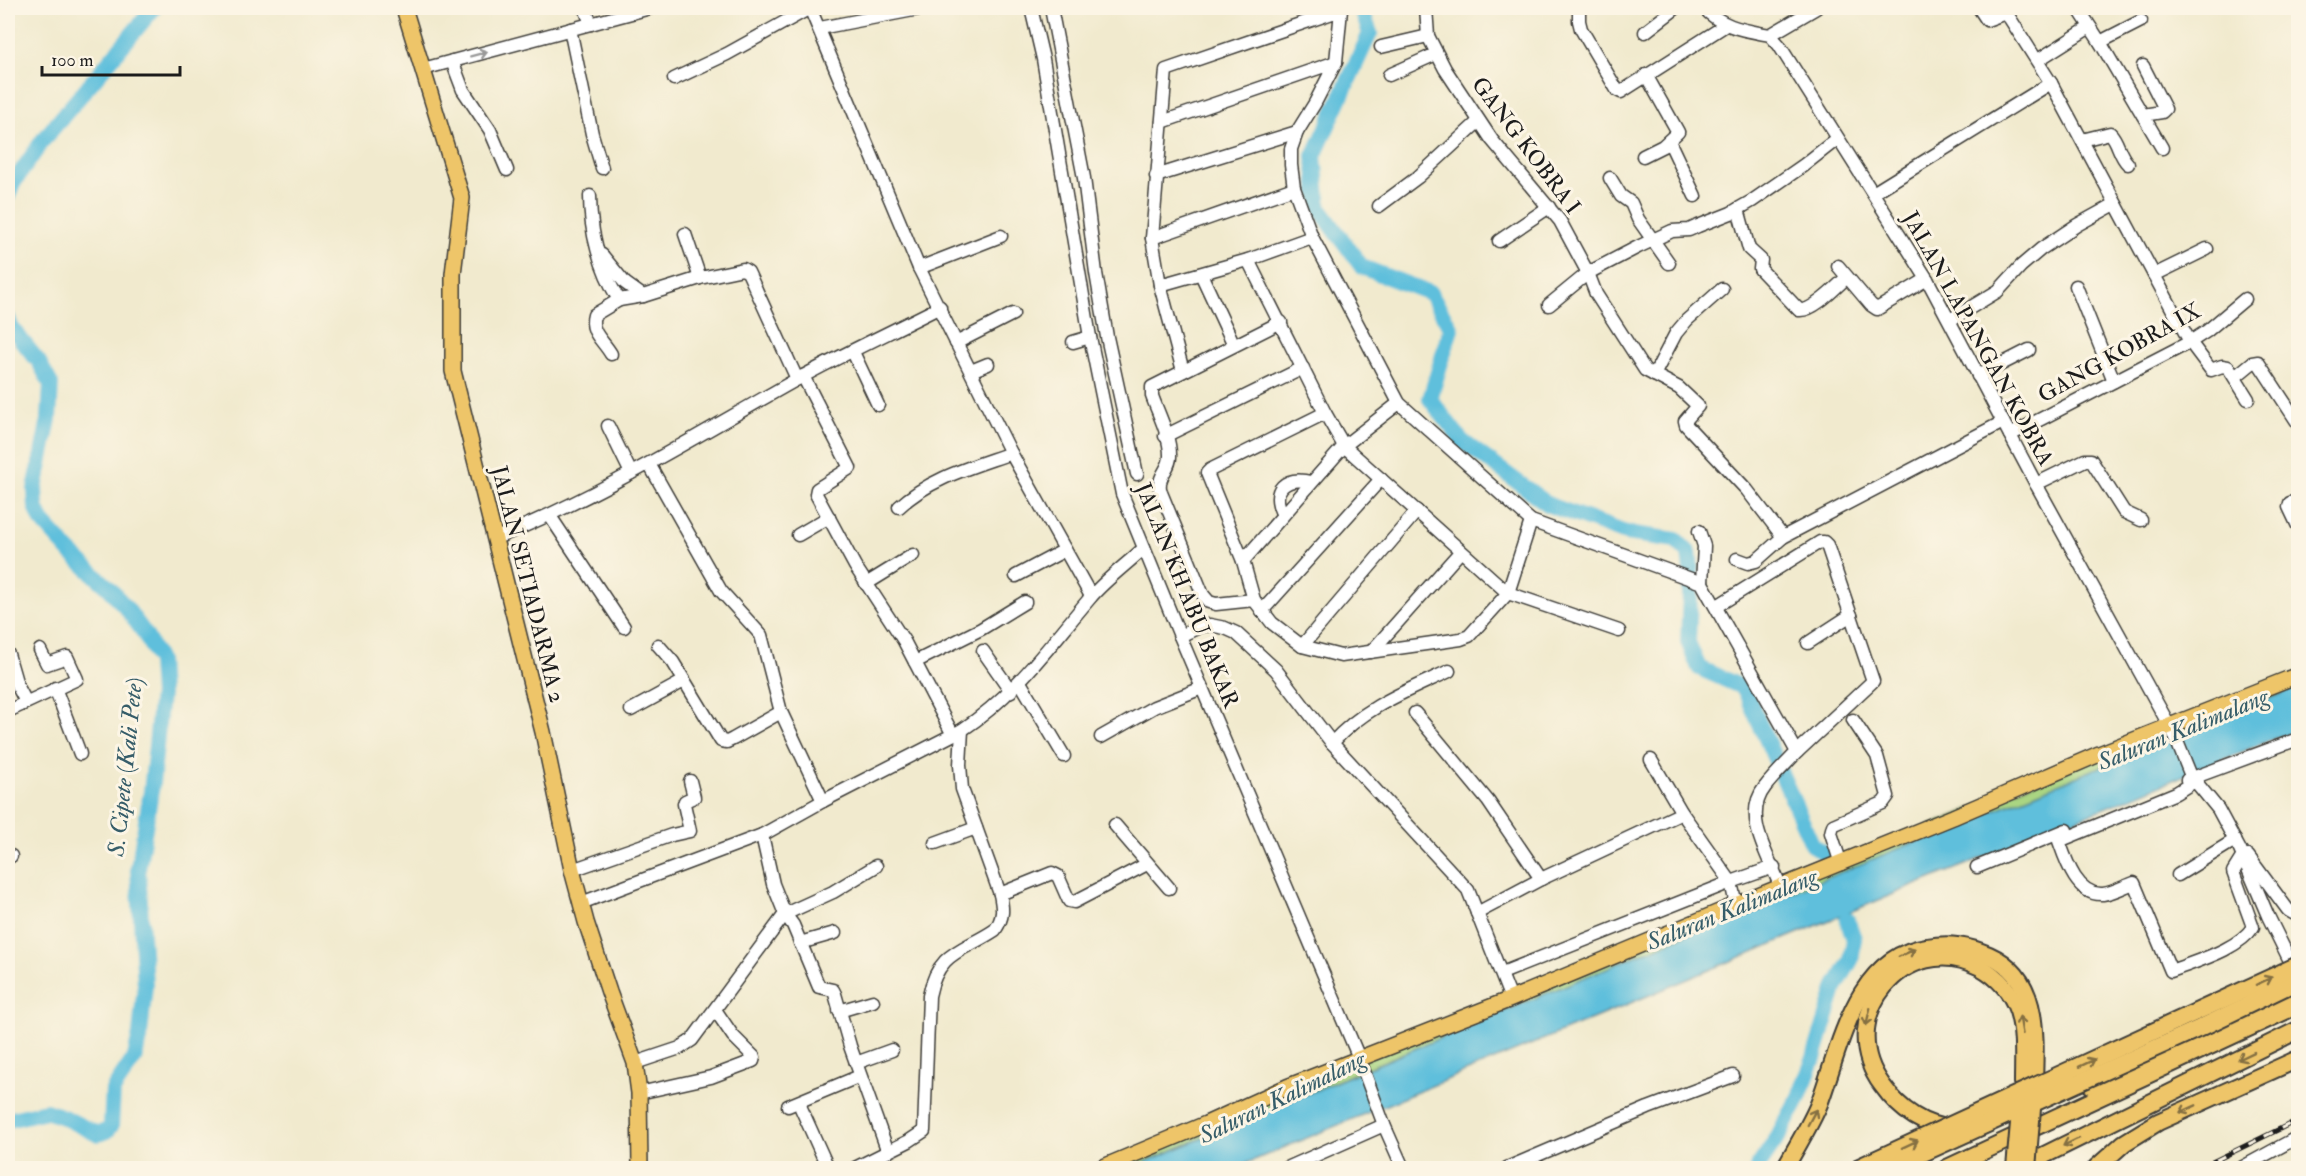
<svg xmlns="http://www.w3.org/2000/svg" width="2306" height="1176" viewBox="0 0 2306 1176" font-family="'IM FELL Double Pica',serif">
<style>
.green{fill:#aad582;stroke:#63784f;stroke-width:1.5}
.water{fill:#5ebfdc;stroke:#3d6e7c;stroke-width:1.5}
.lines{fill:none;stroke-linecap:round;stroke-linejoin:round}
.river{stroke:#5ebfdc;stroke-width:16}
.minor-casing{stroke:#3c3b37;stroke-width:15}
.major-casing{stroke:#3c3b37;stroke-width:18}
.highway-casing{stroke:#3c3b37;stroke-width:20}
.minor{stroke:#fff;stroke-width:12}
.major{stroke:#eec569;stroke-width:15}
.highway{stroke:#eec569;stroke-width:16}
.rail-casing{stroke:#1c1c1c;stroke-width:5}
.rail{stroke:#fcf5e5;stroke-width:3;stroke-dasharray:9;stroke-linecap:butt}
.highway-bridge-casing{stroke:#3c3b37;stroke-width:20;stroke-linecap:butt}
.highway-bridge{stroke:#eec569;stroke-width:16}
.oneway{stroke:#999}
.oneway2{stroke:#857042}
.labels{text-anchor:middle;stroke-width:6;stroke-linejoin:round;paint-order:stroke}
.street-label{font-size:22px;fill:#1c1c1c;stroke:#fcf5e5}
.water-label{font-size:24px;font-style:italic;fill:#365d69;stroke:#fcf5e5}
</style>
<rect width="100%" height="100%" fill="#fcf5e5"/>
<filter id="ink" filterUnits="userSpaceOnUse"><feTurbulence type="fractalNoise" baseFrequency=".0167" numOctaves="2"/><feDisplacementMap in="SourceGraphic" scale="12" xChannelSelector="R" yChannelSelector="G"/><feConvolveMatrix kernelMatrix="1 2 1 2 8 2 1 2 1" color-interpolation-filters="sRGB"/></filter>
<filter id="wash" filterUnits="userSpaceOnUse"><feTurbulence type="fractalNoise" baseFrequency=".008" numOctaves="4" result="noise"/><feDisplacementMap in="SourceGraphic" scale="24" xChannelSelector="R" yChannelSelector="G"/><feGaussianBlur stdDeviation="1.35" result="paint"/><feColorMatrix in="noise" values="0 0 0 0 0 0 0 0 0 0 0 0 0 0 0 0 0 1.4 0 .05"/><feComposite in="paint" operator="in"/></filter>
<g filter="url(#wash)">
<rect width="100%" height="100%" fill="#f1eace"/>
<polygon class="green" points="2298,675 2298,687 1363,1070 1131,1168 1100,1168 1381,1049 2144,738 2174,734 2196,715"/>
<polygon class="water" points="2298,687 2298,729 1803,931 1235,1168 1131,1168 1676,939"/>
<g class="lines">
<g class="river">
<polyline points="1361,8 1370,33 1314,156 1319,208 1362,267 1430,293 1451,328 1430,399 1462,441 1549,505 1626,533 1676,540 1689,553 1691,570 1688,642 1699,668 1744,688 1812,844 1828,857"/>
<polyline points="8,196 12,185 43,140 154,8"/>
<polyline points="8,318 11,327 39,362 51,384 49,419 35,489 36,507 42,521 71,553 110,589 127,609 145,634 159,661 161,694 156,746 151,792 138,869 145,985 140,1034 135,1057 113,1090 111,1126 107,1131 97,1134 63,1117 46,1111 8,1120"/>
<polyline points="1757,1168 1778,1137 1799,1097 1814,1058 1836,986 1851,960 1854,939 1847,919"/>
</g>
</g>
</g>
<g filter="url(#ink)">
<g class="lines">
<defs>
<g id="minor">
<polyline points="585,8 591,24"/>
<polyline points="810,8 919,268 1011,453 1091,596"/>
<polyline points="1031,8 1043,59 1090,337 1122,494 1180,636 1359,1058 1384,1125 1403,1168"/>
<polyline points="1051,8 1084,178 1096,273 1107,337 1137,474"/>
<polyline points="1426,8 1428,36 1445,69 1492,140 1560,221 1588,273 1596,294 1645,370 1679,388 1698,406 1685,421 1686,425 1747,490 1783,537"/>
<polyline points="1579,8 1579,21 1581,29 1617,90 1621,92 1726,25"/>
<path d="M1704,8C1723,28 1744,30 1770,35L1779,45L1927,279L2036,484L2174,734L2191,776L2218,809L2240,850L2268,916L2297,975"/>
<polyline points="1979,8 1987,20 2003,14 2009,17 2051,83 2190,342 2211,370 2222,366 2228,367 2248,399"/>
<polyline points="2078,8 2100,42 2162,148"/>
<polyline points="820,28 924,8"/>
<polyline points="570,29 592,134 602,168"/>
<polyline points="1645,32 1676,8"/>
<polyline points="1770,35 1816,8"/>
<polyline points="2100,42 2141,21"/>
<polyline points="1381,47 1428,36"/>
<polyline points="2038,60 2090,27"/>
<polyline points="452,61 463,90 490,130 507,170"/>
<polyline points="423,69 650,8"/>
<polyline points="1389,75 1436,54"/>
<polyline points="674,79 727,54 810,8"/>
<polyline points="2143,115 2162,112 2165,109 2143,66"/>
<polyline points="1162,122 1336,62"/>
<path d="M2082,140L2110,133C2119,142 2118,154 2128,164"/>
<polyline points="1669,141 1695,196"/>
<polyline points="1643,156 1663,146 1678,132 1646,75"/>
<polyline points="1156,176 1297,132"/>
<polyline points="1610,178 1621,196 1631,203 1638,219 1669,263"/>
<polyline points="1873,193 2051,83"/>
<path d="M590,196C590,232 600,269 619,300L643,296L700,278L743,269L748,272L797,379"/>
<polyline points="1379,206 1418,177 1479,121"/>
<path d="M1738,209L1749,249L1761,260L1760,269L1799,310C1813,312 1837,286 1847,277"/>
<polyline points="685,234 700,278"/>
<polyline points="1152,238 1294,188"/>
<polyline points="1499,241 1549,207"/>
<polyline points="602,255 625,283 643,296"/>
<polyline points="1248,260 1325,413 1344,446 1508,593 1619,631"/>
<polyline points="1838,266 1871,305 1877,309 1927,279"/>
<polyline points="919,268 1001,236"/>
<polyline points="1201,274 1234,345"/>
<polyline points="2154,275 2207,249"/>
<polyline points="1160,285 1248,260 1312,237"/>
<polyline points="2076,286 2114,381"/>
<polyline points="1549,305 1588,273 1638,247 1672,231 1689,230 1698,226 1731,213 1752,201 1804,165 1837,139"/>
<polyline points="1950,320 1998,291 2021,266 2041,249 2077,225 2115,204"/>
<polyline points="1073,342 1090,337"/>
<polyline points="956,343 1013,314"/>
<polyline points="853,352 878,405"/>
<path d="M611,354C603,340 589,332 594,315L619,300"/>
<polyline points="971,371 988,364"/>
<path d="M1183,371L1160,285L1152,238L1166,70L1341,10L1336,62L1315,103L1297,132L1291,149V165L1294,188L1312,237L1399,403L1531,521L1702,583L1797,752C1786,764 1774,775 1765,787C1741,817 1770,858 1781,888"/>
<polyline points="1654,375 1676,333 1687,320 1722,289"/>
<polyline points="803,376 850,468 817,489 816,494 855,566 904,641 952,733"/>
<polyline points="1978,376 2029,350"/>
<polyline points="2235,377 2252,363 2258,362 2298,423"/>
<polyline points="1325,413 1210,470 1207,473 1243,561 1254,600 1272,623 1302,646 1341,656 1461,639 1469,636 1508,593 1531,521"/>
<polyline points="608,426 631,473"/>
<polyline points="2010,435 2190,342 2207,331 2245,299"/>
<polyline points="1165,436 1303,368"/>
<polyline points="649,464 721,591 761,635 781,712 823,801"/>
<polyline points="2036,484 2085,460 2091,460 2124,512 2141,520"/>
<polyline points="2298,500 2290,503 2289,507 2298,526"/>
<path d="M899,507C930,478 972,467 1011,453"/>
<path d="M1283,515C1269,489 1286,476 1311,482"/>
<polyline points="550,516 624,627"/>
<polyline points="1699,531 1704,546 1702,583"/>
<polyline points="798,535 829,517"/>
<path d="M496,538C600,496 696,436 794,381C841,355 891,332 940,307"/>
<polyline points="1737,559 1748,563 1756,561 1783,537 2003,422"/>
<polyline points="1243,561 1344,446 1399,403"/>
<polyline points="1016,576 1065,550"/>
<polyline points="866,584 913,555"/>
<path d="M1254,600L1216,604L1209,602L1203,595L1160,490C1158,473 1171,469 1170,455C1170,436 1158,413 1152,396V387L1281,322"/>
<polyline points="1717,606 1820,542 1824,542 1827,545 1873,681 1797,752"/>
<polyline points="1262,611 1381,479"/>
<polyline points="1180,636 1201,626 1210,625 1225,628 1236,633 1276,670 1332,743 1468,890 1511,999"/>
<polyline points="1808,643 1851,615"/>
<polyline points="658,645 673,662 721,741 727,742 733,739 781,712"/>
<polyline points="1302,646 1417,511"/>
<polyline points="983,651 1011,691"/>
<polyline points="1371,652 1460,552"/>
<polyline points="8,654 17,685 26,702"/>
<polyline points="915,662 981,629 1025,602"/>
<polyline points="1020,682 1064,756"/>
<polyline points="55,688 80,754"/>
<polyline points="631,710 684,681"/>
<polyline points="8,711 77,679 67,657 47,664 40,650"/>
<polyline points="1415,713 1488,801 1541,879 1477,913"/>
<polyline points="1101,737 1154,707 1202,688"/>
<path d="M1332,743C1364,707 1407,691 1449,671"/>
<polyline points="1651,760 1682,813 1731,882 1736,905"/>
<polyline points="2187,780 2298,739"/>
<path d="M2195,781L2176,793L2059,841C2066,861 2077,896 2103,894C2113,893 2125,886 2134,883L2171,971C2196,961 2238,950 2253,927L2233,872L2243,856"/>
<polyline points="1115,825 1169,888"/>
<polyline points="935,843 976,828"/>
<polyline points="8,856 11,856"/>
<polyline points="2248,856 2288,910 2293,913 2298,909"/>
<polyline points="1841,864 1831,833 1833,825 1883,803 1888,796 1877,756 1853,720"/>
<polyline points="876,866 833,892 785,914 793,925 819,987 833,990 835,994 850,1046 888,1152"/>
<polyline points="1977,867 2066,830"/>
<polyline points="572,870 672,835 690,831 684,804 685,801 694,797 690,781"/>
<polyline points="2178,875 2235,840"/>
<polyline points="1541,879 1682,813"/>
<polyline points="1000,894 1052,873 1058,876 1069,901 1074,902 1147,864"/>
<polyline points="581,903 762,835"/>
<polyline points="800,943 835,933"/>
<polyline points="1502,973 1731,882 1774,867"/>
<polyline points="839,1011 873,1001"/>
<path d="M635,1063L680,1048L692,1040L785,914L773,884L762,835L823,801L962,730C1015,695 1049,646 1090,598C1105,580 1126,565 1144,548"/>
<polyline points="856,1063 892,1050"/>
<polyline points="639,1093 711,1077 753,1061 754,1057 733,1036 716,1011"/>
<polyline points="788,1106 860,1076"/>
<polyline points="801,1108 828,1168"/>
<path d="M855,1168L909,1141L924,1131L929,996C938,951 962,952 995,930C1004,917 1003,909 1000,894L962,789L960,765L962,730"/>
<polyline points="1287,1168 1384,1125"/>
<polyline points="1507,1168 1648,1108 1733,1076"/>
<polyline points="2241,1168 2298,1137"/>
</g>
<g id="major">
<polyline points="404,8 462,198 453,274 453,371 543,732 572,870 586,922 609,992 635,1063 639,1093 640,1168"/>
<polyline points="1101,1168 1206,1124 1287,1087 1511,999 1736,905 1953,817 2099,754 2298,675"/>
</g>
<g id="highway">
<polyline points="2091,1085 2298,992"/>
<path d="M1953,1129C1923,1126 1899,1109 1882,1085C1832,1017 1906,928 1980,967C1998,977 2011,991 2018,1011C2025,1034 2023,1059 2023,1083"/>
<path d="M1785,1168C1796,1147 1810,1126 1819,1104C1840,1048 1855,957 1927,947C1950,943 1968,946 1989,955C2041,978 2035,1038 2034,1084"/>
<polyline points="1947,1168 2298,1005"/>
<polyline points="2018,1168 2298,1030"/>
<polyline points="2096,1168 2124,1143 2158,1122 2298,1059"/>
</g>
</defs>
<use href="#minor" class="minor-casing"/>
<use href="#major" class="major-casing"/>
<use href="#highway" class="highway-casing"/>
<use href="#minor" class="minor"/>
<use href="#major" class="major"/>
<use href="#highway" class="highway"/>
<defs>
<polyline id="rail" points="2200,1168 2298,1120"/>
</defs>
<use href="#rail" class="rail-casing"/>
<use href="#rail" class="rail"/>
<defs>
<g id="highway-bridge">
<polyline points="1857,1168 2298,965"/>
<polyline points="1890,1168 2200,1028 2298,981"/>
<polyline points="2015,1168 2021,1101"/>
<polyline points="2027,1168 2033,1097"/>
</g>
</defs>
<use href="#highway-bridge" class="highway-bridge-casing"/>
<use href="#highway-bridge" class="highway-bridge"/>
</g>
<defs><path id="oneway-shaft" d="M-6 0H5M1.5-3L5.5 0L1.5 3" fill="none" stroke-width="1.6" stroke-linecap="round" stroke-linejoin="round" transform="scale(1.5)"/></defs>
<use class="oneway" href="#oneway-shaft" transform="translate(479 54) rotate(-15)"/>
<g class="oneway2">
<use href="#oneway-shaft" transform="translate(1907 953) rotate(-24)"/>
<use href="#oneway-shaft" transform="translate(2264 981) rotate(-25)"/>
<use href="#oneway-shaft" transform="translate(1868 1017) rotate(104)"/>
<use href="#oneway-shaft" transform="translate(2021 1025) rotate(-100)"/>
<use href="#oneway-shaft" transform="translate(2246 1056) rotate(154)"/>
<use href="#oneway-shaft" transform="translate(2087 1063) rotate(-25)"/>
<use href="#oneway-shaft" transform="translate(2188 1109) rotate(156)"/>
<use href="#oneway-shaft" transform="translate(1812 1117) rotate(-62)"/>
<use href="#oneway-shaft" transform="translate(2071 1142) rotate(154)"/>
<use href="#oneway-shaft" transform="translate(1910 1144) rotate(-25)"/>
</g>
</g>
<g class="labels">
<g class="street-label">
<text transform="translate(1527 145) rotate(53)" y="8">GANG KOBRA I</text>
<text transform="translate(1979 338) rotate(61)" y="8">JALAN LAPANGAN KOBRA</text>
<text transform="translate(2119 352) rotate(-29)" y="8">GANG KOBRA IX</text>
<text transform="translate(529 584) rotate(76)" y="8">JALAN SETIADARMA 2</text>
<text transform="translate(1188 595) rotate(68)" y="8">JALAN KH ABU BAKAR</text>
</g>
<g class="water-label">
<text transform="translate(2183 729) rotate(-22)" y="8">Saluran Kalimalang</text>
<text transform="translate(125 767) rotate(-84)" y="8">S. Cipete (Kali Pete)</text>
<text transform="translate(1732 909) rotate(-22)" y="8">Saluran Kalimalang</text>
<text transform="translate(1282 1097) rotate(-26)" y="8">Saluran Kalimalang</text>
</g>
</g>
<rect width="2306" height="1176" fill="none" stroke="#fcf5e5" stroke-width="30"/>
<path d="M42 66v9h138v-9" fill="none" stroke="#1c1c1c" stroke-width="3"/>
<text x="51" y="66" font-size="18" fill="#1c1c1c" stroke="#fcf5e5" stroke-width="4.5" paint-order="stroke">100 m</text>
</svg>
